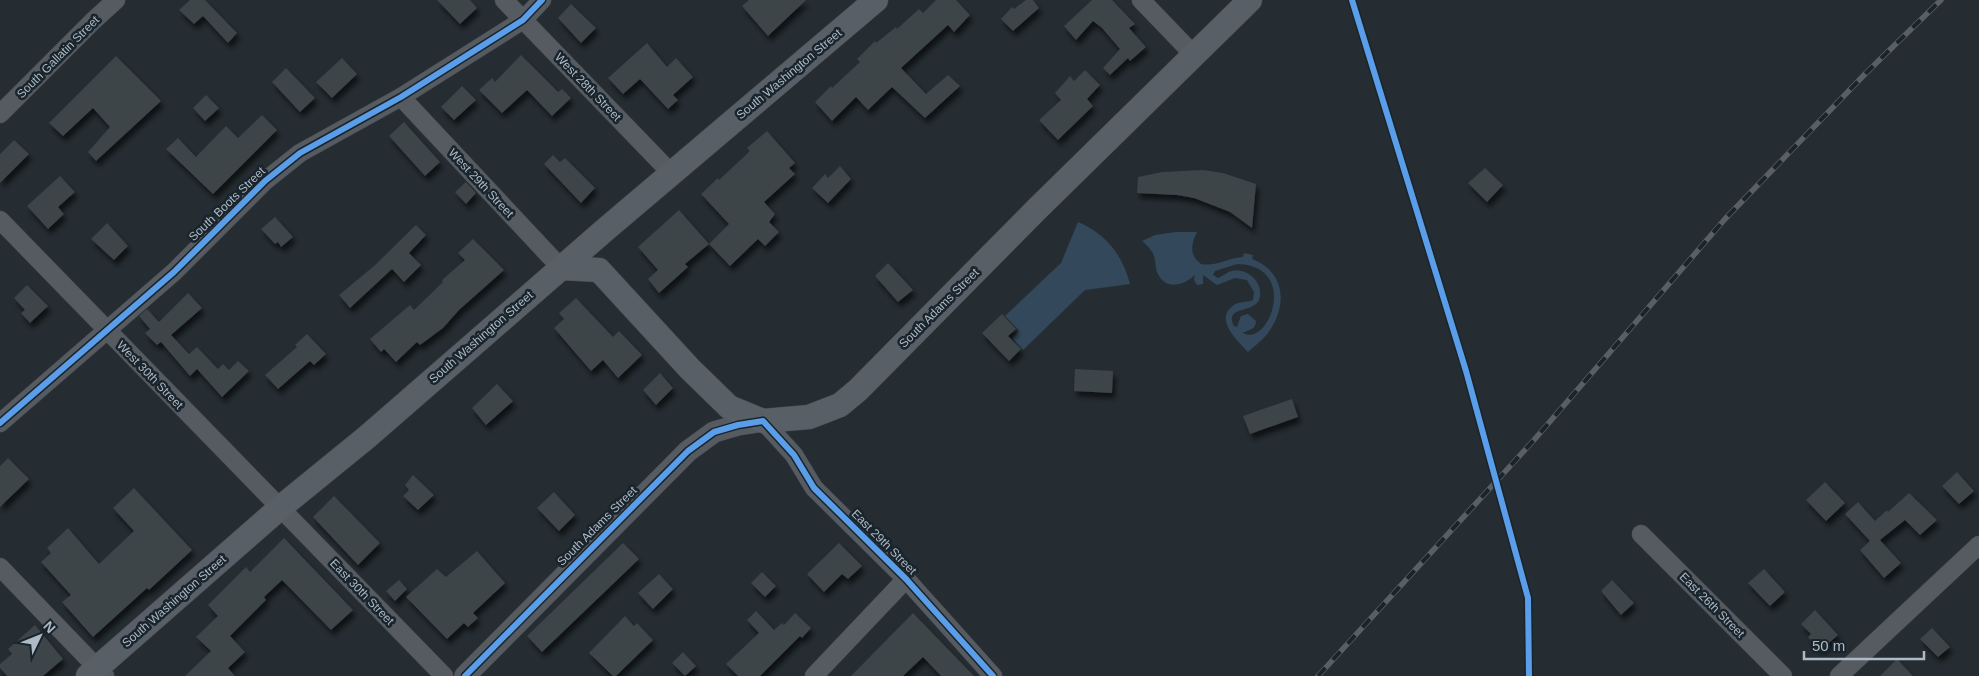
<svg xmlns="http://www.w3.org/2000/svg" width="1979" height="676" viewBox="0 0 1979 676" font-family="Helvetica,sans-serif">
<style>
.water{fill:#33495b;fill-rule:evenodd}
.building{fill:#3d4449;filter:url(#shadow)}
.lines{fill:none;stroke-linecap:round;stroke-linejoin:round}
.minor-casing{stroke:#43494d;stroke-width:19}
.tertiary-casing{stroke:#43494d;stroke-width:22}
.secondary-casing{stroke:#43494d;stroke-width:25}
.minor{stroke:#565b61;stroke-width:18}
.tertiary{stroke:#565b61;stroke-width:21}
.secondary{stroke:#595f66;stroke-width:24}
.rail-casing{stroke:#595f64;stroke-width:5.5}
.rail{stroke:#19242c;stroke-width:4;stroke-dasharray:11;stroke-linecap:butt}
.cycleway-casing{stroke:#19242c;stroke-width:9}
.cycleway{stroke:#5a9eea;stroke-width:6}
.labels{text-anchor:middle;stroke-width:5;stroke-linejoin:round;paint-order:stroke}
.street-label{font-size:12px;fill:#aebac5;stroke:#19242c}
</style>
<defs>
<filter id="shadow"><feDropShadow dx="3" dy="5.5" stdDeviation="2.5" flood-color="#0009"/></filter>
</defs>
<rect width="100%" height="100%" fill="#252d32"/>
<g class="water">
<path d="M1078,222C1106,234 1122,254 1130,284L1085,290L1023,350L1012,338L1019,331L1005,316L1061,263Z"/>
<path d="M1176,232H1197C1191,244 1189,255 1201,264C1216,267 1228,258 1243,257L1244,253L1253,255L1252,259C1284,271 1288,303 1270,330C1265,338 1256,345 1248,352C1238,341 1213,319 1234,305C1240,301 1246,303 1253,300L1254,292L1247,280L1235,278L1217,285L1203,275V284L1197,285L1194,280L1195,275C1183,286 1165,291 1157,272C1155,267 1156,261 1154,256C1152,250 1147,245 1142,241L1155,235ZM1237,264C1300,265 1269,348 1243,333C1249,329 1255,331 1256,321L1248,314L1241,316L1237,327L1234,326C1223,304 1258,315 1260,296C1262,281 1247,268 1232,271C1227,272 1223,276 1218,278L1213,275L1215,271Z"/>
</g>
<g class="building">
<polygon points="190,0 205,0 237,33 228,43 203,16 194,24 179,10"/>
<polygon points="437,0 470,0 477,8 460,24"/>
<polygon points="749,0 806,0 768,36 742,6"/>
<polygon points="936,0 956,0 970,15 954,32 948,25 901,68 926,94 948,75 960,86 925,118 892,87 868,110 856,97 832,121 815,102 831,86 832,88 860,62 857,59 875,41 876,43 896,27 897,29 919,9 923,13"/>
<polygon points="1026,0 1033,0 1039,8 1013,31 1001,19 1012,7 1014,9"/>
<polygon points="1092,0 1112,0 1135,24 1129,28 1146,47 1130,61 1128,58 1110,75 1103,68 1120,49 1102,28 1093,21 1076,40 1064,26"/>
<polygon points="571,4 596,28 581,43 558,18"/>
<polygon points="647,43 667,67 676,58 693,77 673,95 678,100 668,109 640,79 623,94 608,78"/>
<polygon points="521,55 558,92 562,89 571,98 552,116 527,90 502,113 479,90 492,78 495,82"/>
<polygon points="116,56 161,101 96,161 88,152 110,127 93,108 63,136 49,123"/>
<polygon points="342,58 357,74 332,98 316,82"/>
<polygon points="286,68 315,98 300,112 272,82"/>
<polygon points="1085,70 1100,85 1087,99 1093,106 1058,140 1039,120 1061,100 1055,93 1070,76 1074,81"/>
<polygon points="462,86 476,100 454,120 441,107"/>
<polygon points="206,95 219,108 205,121 193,108"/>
<polygon points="262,115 277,130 213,194 166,149 178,138 196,157 226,126 238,138"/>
<polygon points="404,122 440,162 425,176 389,136"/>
<polygon points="767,131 795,163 789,168 795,174 764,202 775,214 769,222 779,232 765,246 758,239 730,266 709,244 729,224 701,194 718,178 719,180 750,151 747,148"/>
<polygon points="14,140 29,154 0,183 0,154"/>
<polygon points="553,155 560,162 565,158 595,188 581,203 544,164"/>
<polygon points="840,166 851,179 828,203 812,188 825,174 828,178"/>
<polygon points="1485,168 1503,185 1487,202 1468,183"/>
<polygon points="1203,170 1223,173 1256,184 1252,228 1230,212 1194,198 1177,195 1137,193 1138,177 1162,172"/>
<polygon points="60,176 75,192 58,207 64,214 48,229 27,206"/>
<polygon points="466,182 476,193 466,204 455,192"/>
<polygon points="679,210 709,244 685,264 688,267 659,293 648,279 658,270 638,247"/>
<polygon points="275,217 293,237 281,247 278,242 275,244 261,229"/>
<polygon points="107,223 128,246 114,260 91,239"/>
<polygon points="416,225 426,235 409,253 421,265 404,282 392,269 350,308 339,295 374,266"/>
<polygon points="473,239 504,270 459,310 443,328 420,345 417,342 396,362 384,349 381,352 370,339 410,305 414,310 443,282 442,280 465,260 458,253"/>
<polygon points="888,263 913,290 898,302 875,276"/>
<polygon points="27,285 48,306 30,323 21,313 25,310 14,298"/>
<polygon points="188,293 202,308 171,335 189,354 197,347 218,369 223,364 229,370 238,361 249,371 222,397 197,369 190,376 161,342 157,345 145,333 150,329 139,316 147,309 159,322"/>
<polygon points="576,298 613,337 619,331 642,355 618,378 603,360 591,371 554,328 564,319 559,313"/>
<polygon points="1002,314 1016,329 1008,336 1021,349 1009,361 982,333"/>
<polygon points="307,334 326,354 314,365 310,361 278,389 265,375 297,347 295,345"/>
<polygon points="1075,369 1113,371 1112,393 1074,391"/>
<polygon points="660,373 673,388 656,405 643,390"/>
<polygon points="497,384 513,401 486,425 472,408"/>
<polygon points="1292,399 1298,417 1250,434 1243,416"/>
<polygon points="8,458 29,479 0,507 0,466"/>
<polygon points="1957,472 1974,491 1959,504 1942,486"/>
<polygon points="413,475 434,495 418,510 403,496 409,490 405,485"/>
<polygon points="1825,482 1845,503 1826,521 1806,500"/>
<polygon points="134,488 192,550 149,590 147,588 93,637 62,602 71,595 41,562 51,553 47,548 68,528 99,564 134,531 113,508"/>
<polygon points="554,492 575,515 559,531 537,508"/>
<polygon points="1909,493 1937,520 1920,535 1905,520 1880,540 1901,563 1884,578 1860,550 1870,541 1845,514 1858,502 1875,521 1887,510 1888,512"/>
<polygon points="334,496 380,543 358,565 313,517"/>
<polygon points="284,538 353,610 331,630 282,580 264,597 266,600 230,636 245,652 228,668 235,676 185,676 211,651 196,637 218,616 208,605 246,567 250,572"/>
<polygon points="623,543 639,559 542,652 527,636"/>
<polygon points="839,543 862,566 848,579 842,574 824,592 807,574"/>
<polygon points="477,551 505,583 473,613 478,618 468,627 464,623 447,639 406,597 437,569 446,577"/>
<polygon points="1764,569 1785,592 1770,606 1748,583"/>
<polygon points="762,572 776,586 765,597 751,583"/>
<polygon points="659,574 673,589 653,609 638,593"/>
<polygon points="399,580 407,589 395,601 386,591"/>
<polygon points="1612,580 1634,603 1621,615 1601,591"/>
<polygon points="1815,610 1838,635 1821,650 1808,637 1811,634 1801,624"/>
<polygon points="756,611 774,630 782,623 784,625 795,613 811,628 802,638 800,636 760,676 738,676 726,664 759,633 747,620"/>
<polygon points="913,613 974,676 941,676 923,657 903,676 851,676"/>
<polygon points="625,616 634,626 637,623 653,640 616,676 613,676 589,653"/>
<polygon points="35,625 63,659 43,676 7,676 0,668 0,664 12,654 8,649"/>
<polygon points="1932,628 1950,647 1938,657 1920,639"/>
<polygon points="683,652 696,666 685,676 672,663"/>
<polygon points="1897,659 1913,676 1880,676"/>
</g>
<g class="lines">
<defs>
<g id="minor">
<polyline points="504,0 672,174"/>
<polyline points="1141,0 1193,54"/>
<polyline points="401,97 561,268"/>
<polyline points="0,114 93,21 116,0"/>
<polyline points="0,220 444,676"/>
<polyline points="763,421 794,455 814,488 906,579 993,676"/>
<polyline points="0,423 174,272 265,181 300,153 401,97 523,20 542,0"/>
<polyline points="1641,534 1783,676"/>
<polyline points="0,567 105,676"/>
<polyline points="814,676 906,579"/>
<polyline points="1839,676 1979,545"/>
</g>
<polyline id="tertiary" points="465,676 688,451 714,432 738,425 763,421"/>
<g id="secondary">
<polyline points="561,268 599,270 690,369 729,407 763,421 809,417 840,405 858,390 1036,210 1250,0"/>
<polyline points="88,676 281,507 367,437 606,229 876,0"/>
</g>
</defs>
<use href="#minor" class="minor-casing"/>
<use href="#tertiary" class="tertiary-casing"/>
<use href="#secondary" class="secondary-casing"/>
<use href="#minor" class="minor"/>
<use href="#tertiary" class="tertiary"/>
<use href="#secondary" class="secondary"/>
<defs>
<polyline id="rail" points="1318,676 1534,440 1725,219 1866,73 1941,0"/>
</defs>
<use href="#rail" class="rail-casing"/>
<use href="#rail" class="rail"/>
<defs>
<g id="cycleway">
<polyline points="1352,0 1466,371 1528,598 1529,676"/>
<polyline points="0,423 174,272 265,181 300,153 401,97 523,20 542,0"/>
<polyline points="465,676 688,451 714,432 738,425 763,421 794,455 814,488 906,579 993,676"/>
</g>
</defs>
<use href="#cycleway" class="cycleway-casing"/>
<use href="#cycleway" class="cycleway"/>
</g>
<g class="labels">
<g class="street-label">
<text transform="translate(58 57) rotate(-45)" y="4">South Gallatin Street</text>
<text transform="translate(789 74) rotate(-40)" y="4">South Washington Street</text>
<text transform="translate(588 87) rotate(46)" y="4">West 28th Street</text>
<text transform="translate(481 183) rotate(47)" y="4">West 29th Street</text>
<text transform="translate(227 204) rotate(-44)" y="4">South Boots Street</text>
<text transform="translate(939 308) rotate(-45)" y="4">South Adams Street</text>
<text transform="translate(481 337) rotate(-41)" y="4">South Washington Street</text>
<text transform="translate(150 375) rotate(46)" y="4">West 30th Street</text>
<text transform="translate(597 526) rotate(-45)" y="4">South Adams Street</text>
<text transform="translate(884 542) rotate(45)" y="4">East 29th Street</text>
<text transform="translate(362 592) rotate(46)" y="4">East 30th Street</text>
<text transform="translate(174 601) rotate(-41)" y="4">South Washington Street</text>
<text transform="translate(1712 605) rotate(45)" y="4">East 26th Street</text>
</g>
</g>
<g transform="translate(40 636) rotate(47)" stroke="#19242c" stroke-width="4" paint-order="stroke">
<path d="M0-4L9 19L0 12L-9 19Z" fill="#aebac5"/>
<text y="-8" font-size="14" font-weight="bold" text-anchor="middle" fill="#aebac5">N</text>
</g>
<path d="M1804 651v8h120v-8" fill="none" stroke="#aebac5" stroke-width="2.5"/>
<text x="1812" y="651" font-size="15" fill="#aebac5" stroke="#19242c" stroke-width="4" paint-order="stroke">50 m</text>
</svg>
